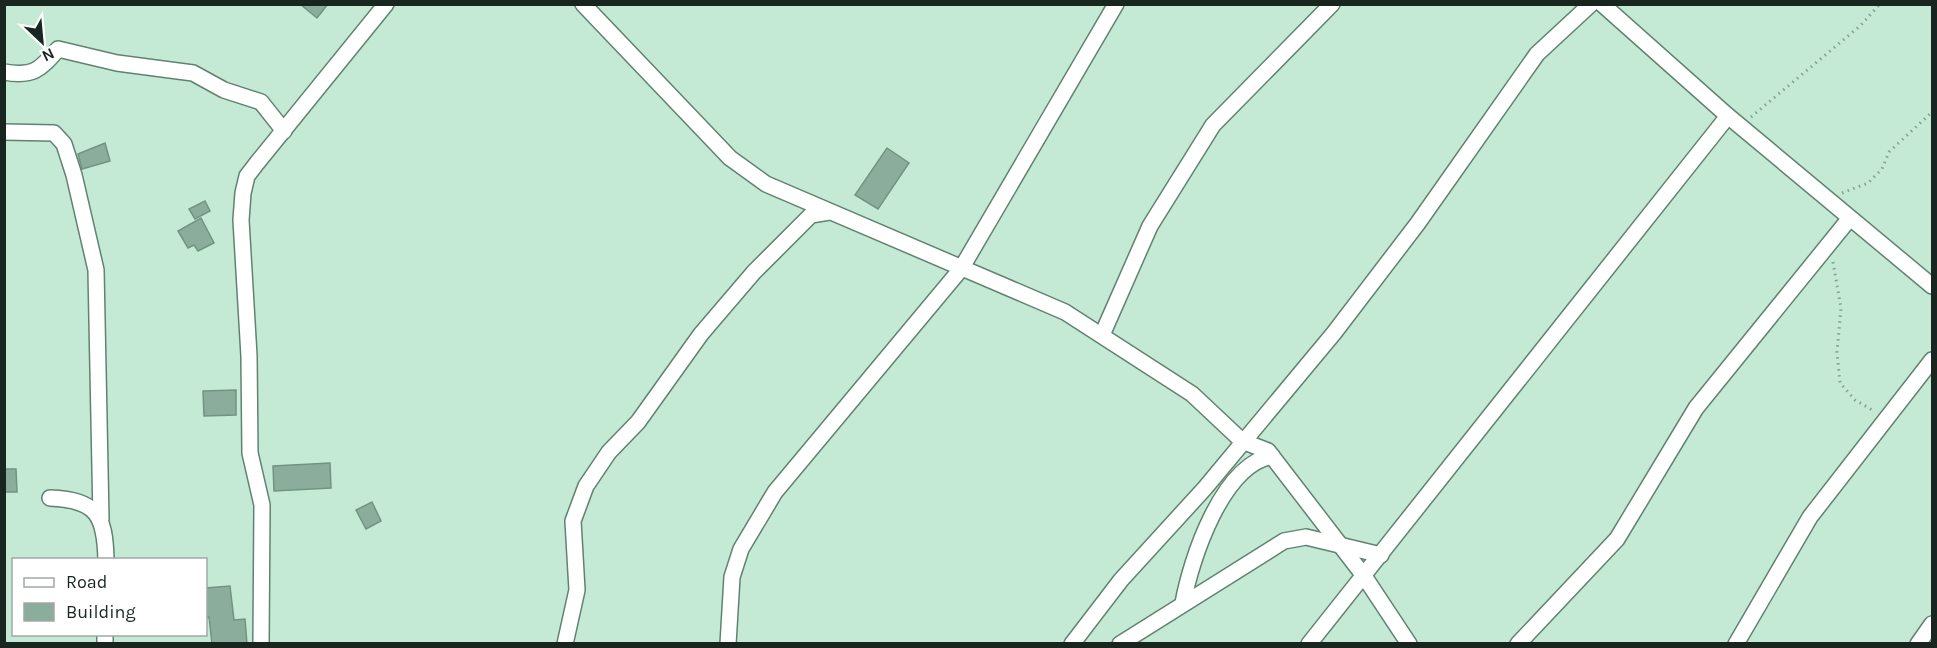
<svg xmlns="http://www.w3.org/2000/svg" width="1937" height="648" viewBox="0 0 1937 648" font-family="Karla,sans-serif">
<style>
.building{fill:#8bae9c;stroke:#719482;stroke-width:1.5}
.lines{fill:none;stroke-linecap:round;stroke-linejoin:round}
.minor-casing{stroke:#608371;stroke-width:18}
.path{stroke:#85a192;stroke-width:3;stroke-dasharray:1.5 4.5;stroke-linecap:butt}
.minor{stroke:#fff;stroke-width:15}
</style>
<rect width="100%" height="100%" fill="#c4e9d5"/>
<g class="building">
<polygon points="300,4 328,4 317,18"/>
<polygon points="105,143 110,161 82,169 78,154"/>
<polygon points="887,148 909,163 878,209 855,195"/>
<polygon points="205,201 210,211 195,219 189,209"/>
<polygon points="201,218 214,243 198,251 194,245 188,248 178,231"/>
<polygon points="236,390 236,415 204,416 203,391"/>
<polygon points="330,463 331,488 274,491 273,466"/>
<polygon points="4,469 16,469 17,492 4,492"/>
<polygon points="372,502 381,521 366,529 356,510"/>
<polygon points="230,586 234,620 245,619 247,644 212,644 209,617 206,618 206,588"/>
</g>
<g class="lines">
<defs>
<g id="minor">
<polyline points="583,4 730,158 766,184 1065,312 1192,394 1242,441 1268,451 1364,576 1409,644"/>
<polyline points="1602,4 1728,116 1932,286"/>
<path d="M4,72C33,77 40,70 58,49L117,63L193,73L224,90L261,102L284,131"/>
<polyline points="4,132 54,133 64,144 74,175 96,270 101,519"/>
<polyline points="1102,335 1150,226 1213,125 1332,4"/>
<path d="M50,498C97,500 105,515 106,560"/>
<path d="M1183,603C1191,559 1222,465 1272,456"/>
<polyline points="105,644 105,634"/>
<polyline points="261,644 262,505 250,453 249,356 241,220 243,193 247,176 257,163 386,4"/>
<polyline points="565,644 577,590 573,521 586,486 609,452 638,422 701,334 754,272 811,215 829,212"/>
<polyline points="728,644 732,577 741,549 775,492 961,269 1116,4"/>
<polyline points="1072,644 1121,580 1205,488 1334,333 1418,223 1537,54 1591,4"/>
<polyline points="1120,644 1284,541 1306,537 1381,555"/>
<polyline points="1309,644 1728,116"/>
<polyline points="1518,644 1617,539 1696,408 1850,218"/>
<polyline points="1736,644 1810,517 1932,360"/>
<polyline points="1918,644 1932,624"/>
</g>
</defs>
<use href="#minor" class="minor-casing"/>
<g class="path">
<polyline points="1751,117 1860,26 1880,4"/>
<polyline points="1842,193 1868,183 1882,169 1889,152 1932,112"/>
<polyline points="1833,262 1841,308 1837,352 1840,383 1855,400 1874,411"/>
</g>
<use href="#minor" class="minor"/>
</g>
<rect width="1937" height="648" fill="none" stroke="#18261f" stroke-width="12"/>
<rect x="12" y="558" width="195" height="78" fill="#ffffff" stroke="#a3a8a5" stroke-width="1.5"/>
<rect x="24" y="578" width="30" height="9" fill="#ffffff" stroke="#a3a8a5" stroke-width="1.5"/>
<text x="66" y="588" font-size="18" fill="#18261f">Road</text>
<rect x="24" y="603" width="30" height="18" fill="#8bae9c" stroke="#a3a8a5" stroke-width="1.5"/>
<text x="66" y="618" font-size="18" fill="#18261f">Building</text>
<g transform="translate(42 42) rotate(154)" stroke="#ffffff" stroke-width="4.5" paint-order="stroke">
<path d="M0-4.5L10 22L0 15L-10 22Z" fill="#18261f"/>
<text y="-9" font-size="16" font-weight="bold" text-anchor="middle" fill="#18261f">N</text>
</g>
</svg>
